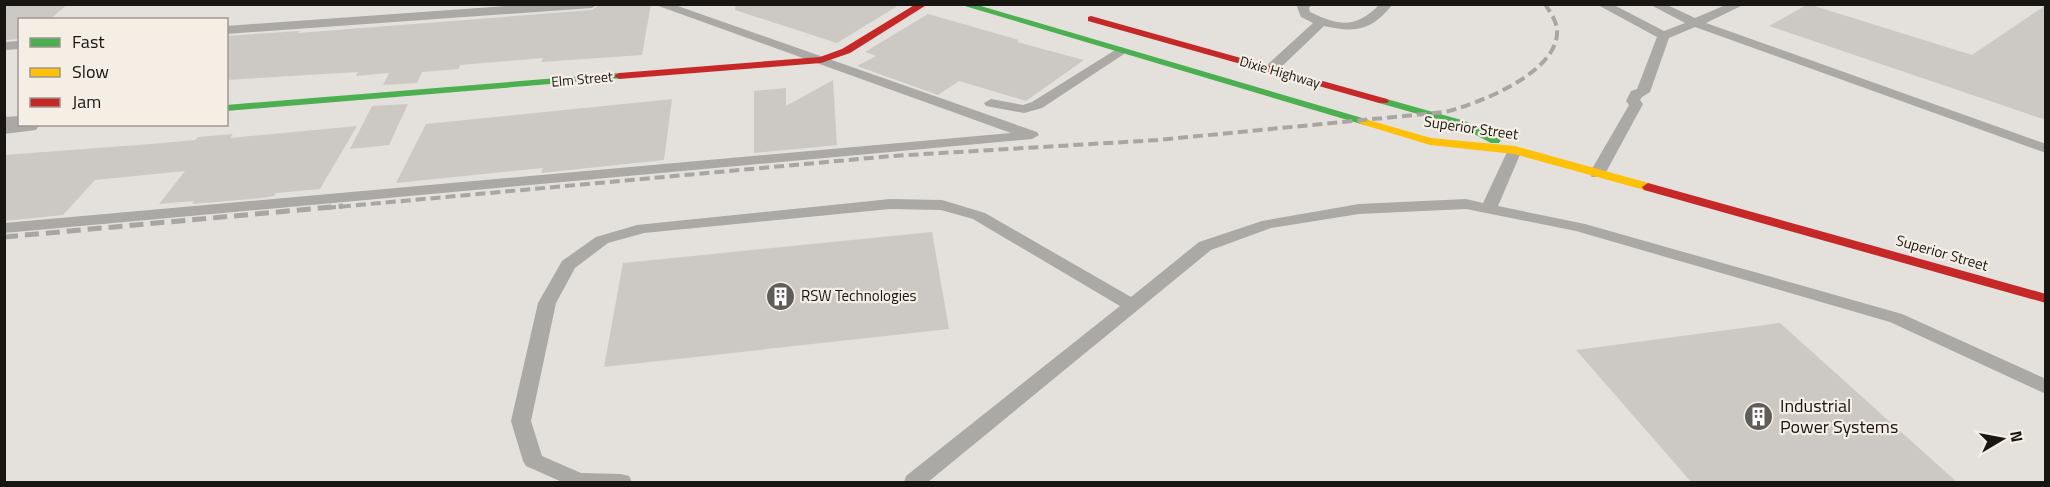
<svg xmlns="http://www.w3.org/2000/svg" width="2050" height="487" viewBox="0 0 2050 487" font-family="'Titillium Web',sans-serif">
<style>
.building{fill:#ccc9c5}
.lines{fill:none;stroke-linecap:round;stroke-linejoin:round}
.lane{fill:#aaa9a6;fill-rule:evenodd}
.street{fill:#aaa9a6;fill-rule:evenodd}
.fast{fill:#4caf50;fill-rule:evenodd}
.slow{fill:#ffc107;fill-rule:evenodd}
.jam{fill:#c62828;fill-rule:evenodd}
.rail-far1{stroke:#a8a5a3;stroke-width:4;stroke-dasharray:10 5;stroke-linecap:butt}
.rail{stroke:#a8a5a3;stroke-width:5;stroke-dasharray:14 7;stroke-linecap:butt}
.labels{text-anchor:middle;stroke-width:4.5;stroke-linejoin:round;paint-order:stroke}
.far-street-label{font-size:14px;fill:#181612;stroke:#f5eee5}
.street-label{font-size:15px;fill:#181612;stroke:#f5eee5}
.poi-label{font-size:15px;fill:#181612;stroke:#f5eee5;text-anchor:start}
.near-poi-label{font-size:18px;fill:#181612;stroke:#f5eee5;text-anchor:start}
</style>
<rect width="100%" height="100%" fill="#e4e0dc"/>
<g class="building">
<polygon points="4,4 68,4 49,20 20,20 20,39 4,40"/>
<polygon points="600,4 651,4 642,55 541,62 543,58 460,65 459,69 422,72 417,83 383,85 389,73 356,76 358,72 226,80 226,36 300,31 298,33 592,10"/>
<polygon points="736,4 896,4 899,5 837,43 735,10"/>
<polygon points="1808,4 1972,55 2046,5 2046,120 1769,26"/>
<polygon points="928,14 1019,40 1017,42 1084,60 1026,101 959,81 938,95 857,66 876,56 865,52"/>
<polygon points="833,80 837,145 754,153 754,91 786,88 786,106"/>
<polygon points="672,99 664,160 541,173 543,168 396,183 426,124"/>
<polygon points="408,104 389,145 350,149 372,106"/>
<polygon points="357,126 320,189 276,193 274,196 262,198 192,204 194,201 159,204 185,171 95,180 63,215 4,221 4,155 151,144 195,140 198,137 233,134 230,138"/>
<polygon points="932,232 949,329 604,367 623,263"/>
<polygon points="1780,323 1958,483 1692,483 1576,350"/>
</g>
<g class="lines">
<g class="lane">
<polygon points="535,4 598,4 592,8 226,34 226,26"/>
<polygon points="653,4 672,4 1037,132 1039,135 1032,139 4,233 4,223 1011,133"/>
<path d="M1312,4L1309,8L1310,12C1339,26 1356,29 1380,4H1393C1371,31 1356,33 1324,26L1276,72H1266L1264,69L1266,66L1313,23L1301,17L1297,7L1299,4Z"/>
<polygon points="1596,4 1612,4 1664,31 1685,23 1649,4 1665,4 1695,18 1728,4 1745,4 1706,23 2046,144 2046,153 1695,27 1669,38 1650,92 1642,97 1640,100 1643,104 1605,174 1602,177 1592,177 1589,174 1629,105 1626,101 1631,91 1637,89 1657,37"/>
<polygon points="20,41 20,49 4,50 4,42"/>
<polygon points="1120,47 1124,48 1126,51 1124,54 1042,108 1024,113 986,106 984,103 991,99 1023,105 1032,102"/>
<polygon points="1515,146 1522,150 1498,206 1585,224 1902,314 2046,379 2046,394 1890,322 1576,231 1466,209 1359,214 1271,228 1211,250 928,482 904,482 906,476 1120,306 973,219 941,210 890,209 644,233 608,243 575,268 556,303 531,421 542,456 581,473 621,474 629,476 632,482 562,482 526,466 523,461 511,421 538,303 562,261 596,237 637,225 890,199 942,200 985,213 1131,297 1199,242 1262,221 1359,204 1466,199 1483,203 1508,150"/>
</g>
<polygon class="street" points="20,116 20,124 40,124 36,130 4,134 4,117"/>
<g class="fast">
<polygon points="958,4 974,4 1369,120 1371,122 1365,125 1361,124"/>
<polygon points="619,73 623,74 623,78 226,111 226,105"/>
<polygon points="1383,98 1465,121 1501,140 1499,143 1491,143 1457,125 1379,103 1377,101"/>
</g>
<polygon class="slow" points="1365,119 1431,138 1515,146 1652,184 1654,187 1648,191 1514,154 1430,145 1361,124 1359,122"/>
<g class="jam">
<polygon points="916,4 928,4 850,53 821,63 619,79 614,76 619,73 820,57 842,49"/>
<polygon points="1091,16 1387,99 1389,101 1387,103 1379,103 1088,21 1088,17"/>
<polygon points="1648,183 2046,294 2046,303 1644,190 1642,187"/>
</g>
<path class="rail-far1" d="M326,208L892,156L1158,140L1445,112C1478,104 1561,72 1557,29C1556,20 1550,12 1545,4"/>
<polyline class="rail" points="4,237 343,206"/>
</g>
<defs>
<symbol id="building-disc" viewBox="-11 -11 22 22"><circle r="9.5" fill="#5f5d59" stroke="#f5eee5"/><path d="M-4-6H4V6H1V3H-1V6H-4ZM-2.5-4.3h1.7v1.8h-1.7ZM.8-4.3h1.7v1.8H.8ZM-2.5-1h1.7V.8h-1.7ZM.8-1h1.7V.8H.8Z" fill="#fff"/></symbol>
</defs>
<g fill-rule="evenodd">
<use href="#building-disc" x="764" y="280" width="33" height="33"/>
<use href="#building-disc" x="1742" y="400" width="33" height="33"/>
</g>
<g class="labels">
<g class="far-street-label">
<text transform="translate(1280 72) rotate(16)" y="5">Dixie Highway</text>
<text transform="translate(582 79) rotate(-5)" y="5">Elm Street</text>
</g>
<g class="street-label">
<text transform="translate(1471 128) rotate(8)" y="5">Superior Street</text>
<text transform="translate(1942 253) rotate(16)" y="5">Superior Street</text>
</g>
<g class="poi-label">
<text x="801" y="301">RSW Technologies</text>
</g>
<g class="near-poi-label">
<text x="1780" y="412">Industrial<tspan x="1780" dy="21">Power Systems</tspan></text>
</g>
</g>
<rect width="2050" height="487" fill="none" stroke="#181612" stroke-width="12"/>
<rect x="18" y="18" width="210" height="108" fill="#f5eee5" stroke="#9d9891" stroke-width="1.5"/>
<rect x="30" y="38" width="30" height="9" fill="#4caf50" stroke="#9d9891" stroke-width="1.5"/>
<text x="72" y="48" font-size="18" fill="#181612">Fast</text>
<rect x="30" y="68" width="30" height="9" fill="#ffc107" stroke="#9d9891" stroke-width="1.5"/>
<text x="72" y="78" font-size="18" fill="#181612">Slow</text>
<rect x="30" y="98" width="30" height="9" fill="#c62828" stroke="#9d9891" stroke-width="1.5"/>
<text x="72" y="108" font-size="18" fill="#181612">Jam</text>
<g transform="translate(2002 439) rotate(80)" stroke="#f5eee5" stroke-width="4.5" paint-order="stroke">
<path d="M0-4.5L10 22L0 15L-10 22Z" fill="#181612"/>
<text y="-9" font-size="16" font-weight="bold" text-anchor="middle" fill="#181612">N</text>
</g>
</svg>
